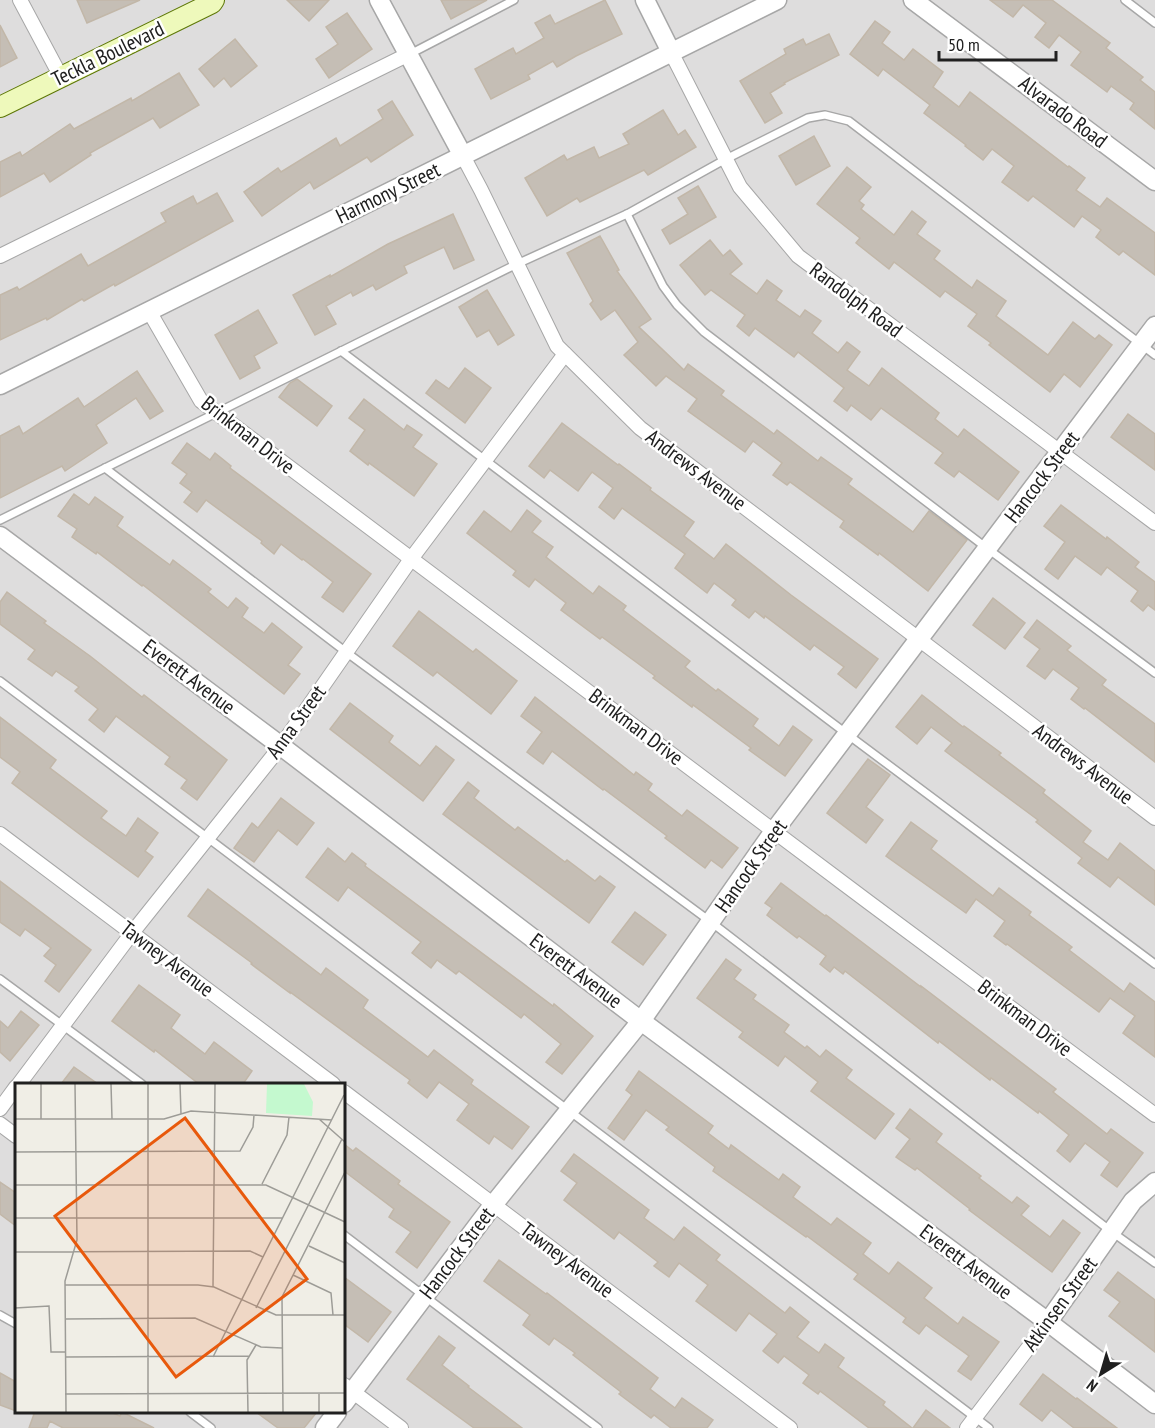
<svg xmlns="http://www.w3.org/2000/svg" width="1155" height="1428" viewBox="0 0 1155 1428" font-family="'PT Sans Narrow',sans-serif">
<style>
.residential{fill:#dedddd;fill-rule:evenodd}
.building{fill:#c5beb5;stroke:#c2b7a8;stroke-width:1.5}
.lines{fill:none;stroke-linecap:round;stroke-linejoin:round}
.service-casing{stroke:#a7a7a7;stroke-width:10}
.minor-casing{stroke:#a7a7a7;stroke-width:16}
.tertiary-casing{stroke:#a7a7a7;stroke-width:21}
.secondary-casing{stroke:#5d7706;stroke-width:22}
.service{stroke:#fff;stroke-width:7}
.minor{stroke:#fff;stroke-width:14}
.tertiary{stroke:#fff;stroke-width:18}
.secondary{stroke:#eef9bb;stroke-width:20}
.labels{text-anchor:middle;stroke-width:5;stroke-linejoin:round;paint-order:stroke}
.street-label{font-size:21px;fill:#202020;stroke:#fff}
.inset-road{fill:none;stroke:#9d9c97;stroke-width:1.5}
.view{fill:#e8590c;fill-opacity:0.15;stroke:#e8590c;stroke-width:3}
.inset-edge{fill:none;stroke:#202020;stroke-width:3}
</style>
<rect width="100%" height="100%" fill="#f0eee6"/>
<path class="residential" d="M0,0H1155V1428H0ZM16,1084H344V1412H16Z"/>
<g class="building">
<polygon points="77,0 140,0 87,23"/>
<polygon points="287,0 329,0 309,21"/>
<polygon points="441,0 487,0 451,19"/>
<polygon points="605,0 622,34 576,56 557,67 553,61 528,75 530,79 491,99 475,69 513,48 516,54 544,38 535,23 550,15 555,24"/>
<polygon points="990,0 1052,0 1110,43 1106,48 1143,77 1140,80 1155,92 1155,129 1130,109 1134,103 1111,86 1107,92 1071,65 1081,52 1059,35 1049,48 1035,37 1046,23 1023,5 1013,17"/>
<polygon points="347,13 372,49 329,78 316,59 338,44 326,27"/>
<polygon points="875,21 890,32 882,43 904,60 913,49 943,72 933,87 959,107 970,92 1068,167 1069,166 1085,178 1076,190 1100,207 1107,198 1155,233 1155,275 1123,251 1119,255 1096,237 1101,230 1082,216 1074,227 1033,196 1028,201 1002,182 1014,166 992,149 983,160 965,146 966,145 924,113 930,105 883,69 878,76 850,54"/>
<polygon points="0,25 17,58 0,67"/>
<polygon points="829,34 839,55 784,83 785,84 770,93 782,113 765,123 740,81 786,54 784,49 803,39 806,45"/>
<polygon points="235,39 257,66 231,87 224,78 214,87 199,69"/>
<polygon points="179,73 199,105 160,128 153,118 90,153 91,155 50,182 44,173 0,197 0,162 20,152 22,156 70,124 74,129 131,98 132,101"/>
<polygon points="392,101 413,135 371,162 367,157 314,189 310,182 262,216 244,192 278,168 281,172 336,138 340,146 383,119 378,110"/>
<polygon points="663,110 678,135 685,130 696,147 648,175 644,170 580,202 577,198 547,216 525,178 564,155 567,160 594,147 599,158 629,144 623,134"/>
<polygon points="814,136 830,166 796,185 779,156"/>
<polygon points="847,167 871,187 859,201 864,205 861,209 894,235 912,211 926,222 917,234 940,251 934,259 972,288 977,280 1006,301 996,316 1048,355 1073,322 1095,339 1099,335 1112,345 1080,387 1064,374 1050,392 989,345 991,343 968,326 977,314 945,291 940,297 894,262 889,269 856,243 860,238 817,204"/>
<polygon points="698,186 716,217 670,244 662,230 688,214 678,198"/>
<polygon points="217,193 233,221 115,286 114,284 84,301 82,299 47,320 46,318 0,340 0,295 17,287 19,290 81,254 88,266 166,222 161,213 193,196 197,204"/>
<polygon points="453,214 474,260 454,269 444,247 404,266 407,273 376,290 373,285 353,296 351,292 326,306 336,324 315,335 293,295 330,275 330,277 388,244"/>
<polygon points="600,236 619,270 617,271 651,319 639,327 684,370 688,364 724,391 721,395 774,434 777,430 818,461 821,457 852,479 848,484 913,532 929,511 967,540 928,591 879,553 878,555 840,527 844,521 790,482 787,485 773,475 782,463 753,441 745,452 688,411 697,399 666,376 656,386 624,355 638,342 615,310 601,320 590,304 593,301 567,253"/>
<polygon points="710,240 723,256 730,250 742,264 730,274 757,294 767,280 782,291 776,300 800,317 805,310 821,321 812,333 838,353 847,342 860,352 847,370 869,386 882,368 939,413 935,419 958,437 964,429 1019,472 998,500 959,471 954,477 935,463 943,453 881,408 871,420 851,405 847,411 834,401 844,388 798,352 794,357 755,328 749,336 737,326 745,315 711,290 705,295 680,265"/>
<polygon points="487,290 514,335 498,345 489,330 477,337 459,307"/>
<polygon points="258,310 277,343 254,356 260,368 240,379 215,335"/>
<polygon points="465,368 491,388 465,423 426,393 436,380 449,389"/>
<polygon points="137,371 163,411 150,419 136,398 96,425 107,443 65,471 62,466 0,498 0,436 19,426 23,434 78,398 84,407"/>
<polygon points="297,379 332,406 317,426 279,397 290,383"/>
<polygon points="364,399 404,430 407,425 422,435 413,447 437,464 414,496 369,463 368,465 350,451 365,430 349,418"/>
<polygon points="1128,414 1155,434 1155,470 1111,437"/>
<polygon points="562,423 618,465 619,464 651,488 650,490 694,522 684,536 714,559 726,544 791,595 878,659 856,688 838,674 844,667 814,645 810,650 765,616 764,618 755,611 749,618 732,605 736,600 714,583 707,593 675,568 685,554 622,508 614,519 599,507 613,488 592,472 578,491 550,470 544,478 529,466"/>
<polygon points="187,443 210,460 215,453 231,466 230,468 371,574 343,612 322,597 333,582 303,559 302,560 281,544 274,554 261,543 262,541 206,500 197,512 184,502 192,492 180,483 187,474 172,463"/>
<polygon points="74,494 89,505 95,497 123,517 117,526 170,565 173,560 211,589 208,592 228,608 236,598 248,608 242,617 264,633 272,623 302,647 288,665 300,674 284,694 143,585 142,586 97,552 96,554 72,537 77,529 58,516"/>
<polygon points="1061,505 1106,539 1107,537 1139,562 1135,567 1155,582 1155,610 1148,605 1143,611 1131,601 1138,591 1107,567 1101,575 1075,556 1058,579 1045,569 1065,542 1044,526"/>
<polygon points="527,510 541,521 532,532 553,547 546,557 593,594 599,586 626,606 623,610 690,661 685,667 716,691 718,689 758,719 753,726 779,746 793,726 812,740 785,776 749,750 751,748 693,705 692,707 653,678 655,676 602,637 600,639 561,610 566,603 535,579 529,587 513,575 516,571 467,533 484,511 511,532"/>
<polygon points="7,592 46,621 44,623 90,656 142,697 144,695 227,760 197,800 181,788 187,780 165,764 170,757 116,716 104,732 89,720 98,709 75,691 79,687 56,671 52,676 28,659 35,650 0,624 0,602"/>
<polygon points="993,598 1025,623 1005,649 973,625"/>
<polygon points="419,611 473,652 476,649 517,681 491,714 437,672 433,676 393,646"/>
<polygon points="1037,620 1071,646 1067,650 1106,680 1102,685 1155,724 1155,762 1085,708 1084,709 1071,699 1079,688 1053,669 1045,679 1027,666 1040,649 1024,637"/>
<polygon points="922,695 963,727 964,726 1001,753 999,755 1045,790 1043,793 1091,831 1083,842 1108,860 1120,843 1155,871 1155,905 1118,877 1110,887 1078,863 1082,858 1036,822 1038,820 945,751 952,743 931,727 917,744 896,727"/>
<polygon points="535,697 634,775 636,772 652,784 648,790 682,816 687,810 738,848 722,868 711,860 705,868 665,838 667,836 604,789 603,790 552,751 543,764 527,752 542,732 521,716"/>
<polygon points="350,703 393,736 389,742 420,766 436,746 454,760 423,801 330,729"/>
<polygon points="0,717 56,760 50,768 107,811 101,818 126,836 138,818 158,833 145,851 153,857 138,877 86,839 12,783 20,772 0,757"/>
<polygon points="868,759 890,775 866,807 883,820 866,843 827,813"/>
<polygon points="468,782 479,791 474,798 515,830 518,827 565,862 567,860 595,881 600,876 615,887 589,923 443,814"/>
<polygon points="281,798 314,823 297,845 278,830 254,862 234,848 252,823 258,828"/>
<polygon points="911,822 937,841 931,849 993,896 999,888 1031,912 1029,915 1072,947 1069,950 1124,992 1130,983 1155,1002 1155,1057 1123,1033 1135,1016 1110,998 1099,1012 1007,944 1006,945 994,936 1005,921 976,899 966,913 886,856"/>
<polygon points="328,848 345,862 352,853 366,864 365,866 553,1006 554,1004 593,1036 562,1074 546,1062 561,1044 524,1014 521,1018 459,971 456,974 437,960 431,968 412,953 421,942 348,887 338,901 306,877"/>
<polygon points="0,881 91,950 59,992 45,981 56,965 44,956 51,948 25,929 20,936 0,922"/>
<polygon points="781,883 825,916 826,915 921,987 921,986 1056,1089 1053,1092 1107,1134 1111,1129 1143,1153 1117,1187 1101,1175 1110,1162 1085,1143 1070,1162 1057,1151 1069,1135 1039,1111 1038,1113 991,1078 990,1080 939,1041 938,1043 845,971 843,974 834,967 830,972 820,964 826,956 799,936 797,938 767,915 772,908 765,903"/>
<polygon points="208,889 321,975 326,968 368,1000 363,1008 428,1057 434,1050 473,1080 471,1084 529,1127 512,1149 494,1136 489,1144 457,1120 469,1104 439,1082 427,1098 408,1083 410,1080 290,992 290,993 251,964 252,963 188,916"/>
<polygon points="635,912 666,935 643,965 612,942"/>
<polygon points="726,959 741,970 734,979 756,995 753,999 789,1025 784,1032 805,1048 807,1046 820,1057 826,1050 852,1070 846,1078 894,1114 875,1139 811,1091 818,1082 785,1056 778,1066 739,1037 743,1032 697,998"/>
<polygon points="139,985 180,1015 171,1028 205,1054 214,1042 252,1071 243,1084 199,1084 155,1050 154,1052 112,1021"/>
<polygon points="21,1011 39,1025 10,1061 0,1052 0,1021 8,1028"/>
<polygon points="74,1067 98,1084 61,1084"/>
<polygon points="639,1071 713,1126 708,1133 729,1149 731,1145 779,1180 783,1174 800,1187 793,1197 831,1225 837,1218 871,1243 863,1254 889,1274 898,1262 932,1288 924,1298 958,1324 963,1317 999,1342 971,1380 958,1371 969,1356 926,1325 919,1334 903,1322 906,1318 854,1279 858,1274 807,1236 806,1237 713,1171 715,1167 666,1130 669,1127 646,1110 624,1140 608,1128 632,1095 626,1090"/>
<polygon points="910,1109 942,1134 936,1142 981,1176 979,1178 1012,1203 1017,1197 1029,1206 1021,1215 1050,1237 1063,1220 1080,1233 1052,1272 969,1210 970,1209 917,1168 915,1170 896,1157 910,1139 896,1128"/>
<polygon points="344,1144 353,1151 356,1148 400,1181 398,1184 450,1222 417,1268 396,1252 411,1232 389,1217 394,1209 344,1171"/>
<polygon points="574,1154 649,1210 644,1218 674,1240 684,1227 720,1255 716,1260 785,1313 790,1307 809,1322 797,1337 819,1353 825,1344 844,1358 838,1367 885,1402 883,1405 912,1428 869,1428 820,1391 818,1394 803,1383 809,1375 784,1356 778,1363 763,1351 777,1334 749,1313 736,1331 696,1301 708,1285 679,1263 669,1277 654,1266 658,1262 619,1232 614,1239 564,1200 577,1183 561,1171"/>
<polygon points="0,1182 16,1193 16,1226 0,1214"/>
<polygon points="499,1260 546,1294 547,1293 658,1378 650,1389 675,1408 682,1398 713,1420 707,1428 671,1428 654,1415 651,1418 619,1394 621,1392 573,1355 575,1353 554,1338 549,1345 523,1325 530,1315 484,1281"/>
<polygon points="1118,1272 1155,1300 1155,1352 1109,1316 1120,1302 1104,1290"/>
<polygon points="344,1277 391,1312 368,1342 344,1324"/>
<polygon points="439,1336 455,1348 442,1365 469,1386 468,1387 522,1428 474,1428 407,1379"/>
<polygon points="0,1373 16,1382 16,1411 0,1405"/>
<polygon points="1043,1374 1076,1399 1077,1398 1117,1428 1074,1428 1051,1410 1042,1421 1020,1404"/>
<polygon points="926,1410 950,1428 913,1428"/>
<polygon points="30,1412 110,1412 120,1416 122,1412 154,1428 63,1428 50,1421 47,1428 29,1428 34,1414"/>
<polygon points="256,1412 317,1412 304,1428 278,1428"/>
</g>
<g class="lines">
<defs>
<g id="service">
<polyline points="1125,0 1155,23"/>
<polyline points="410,54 514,0"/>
<polyline points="627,214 663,286 677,305 704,332 988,549 1155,673"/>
<polyline points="341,351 847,734 1155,964"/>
<polyline points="105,468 346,652 711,922 1112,1232 1155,1263"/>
<polyline points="0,520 517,264 627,214 726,159 808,118 825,115 849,121 1155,355"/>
<polyline points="0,681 989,1428"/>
<polyline points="0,979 142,1084"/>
<polyline points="344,1235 598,1428"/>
<polyline points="0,1315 16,1324"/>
<polyline points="190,1412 211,1428"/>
</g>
<g id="minor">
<polyline points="20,0 61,77"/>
<polyline points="671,52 740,187 798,256 1155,523"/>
<polyline points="463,156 481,190 557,346 640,428 1155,818"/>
<polyline points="0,256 409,54"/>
<polyline points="149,311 201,401 871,904 1155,1115"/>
<polyline points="0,834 333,1084"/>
<polyline points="19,1084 132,933 281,746 411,559 565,354"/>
<polyline points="344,1092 790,1428"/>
<polyline points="0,1109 16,1087"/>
<polyline points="0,1124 16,1136"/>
<polyline points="344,1385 401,1428"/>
<polyline points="967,1428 1048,1322"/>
</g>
<g id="tertiary">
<polyline points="379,0 463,156"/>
<polyline points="645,0 671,52"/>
<polyline points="913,0 1155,181"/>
<polyline points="0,385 777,0"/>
<polyline points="0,536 281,746 641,1021 1048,1322 1155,1404"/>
<polyline points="1048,1322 1133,1201 1155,1182"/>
<polyline points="344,1403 493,1205 641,1021 774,831 1155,326"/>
<polyline points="325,1428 337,1412"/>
</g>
<polyline id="secondary" points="0,107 212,3 214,0"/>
</defs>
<use href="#service" class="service-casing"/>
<use href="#minor" class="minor-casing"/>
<use href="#tertiary" class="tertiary-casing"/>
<use href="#secondary" class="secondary-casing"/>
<use href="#service" class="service"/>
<use href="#minor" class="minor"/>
<use href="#tertiary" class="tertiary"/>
<use href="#secondary" class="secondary"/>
</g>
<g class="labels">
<g class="street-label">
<text transform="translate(108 54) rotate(-26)" y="7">Teckla Boulevard</text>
<text transform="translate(1063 112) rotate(37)" y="7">Alvarado Road</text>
<text transform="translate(388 193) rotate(-26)" y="7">Harmony Street</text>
<text transform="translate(856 300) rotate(37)" y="7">Randolph Road</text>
<text transform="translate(248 435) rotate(38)" y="7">Brinkman Drive</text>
<text transform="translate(696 470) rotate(37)" y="7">Andrews Avenue</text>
<text transform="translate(1042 477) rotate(-53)" y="7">Hancock Street</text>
<text transform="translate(189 677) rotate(37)" y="7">Everett Avenue</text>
<text transform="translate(296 722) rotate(-54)" y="7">Anna Street</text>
<text transform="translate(636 727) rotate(37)" y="7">Brinkman Drive</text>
<text transform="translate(1083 764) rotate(37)" y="7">Andrews Avenue</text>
<text transform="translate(751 866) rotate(-55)" y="7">Hancock Street</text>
<text transform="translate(167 959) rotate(37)" y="7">Tawney Avenue</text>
<text transform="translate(576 971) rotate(37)" y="7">Everett Avenue</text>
<text transform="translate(1025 1018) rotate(37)" y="7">Brinkman Drive</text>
<text transform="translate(457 1253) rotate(-53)" y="7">Hancock Street</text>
<text transform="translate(567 1260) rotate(37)" y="7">Tawney Avenue</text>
<text transform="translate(966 1262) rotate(37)" y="7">Everett Avenue</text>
<text transform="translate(1060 1304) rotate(-54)" y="7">Atkinsen Street</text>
</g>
</g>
<g transform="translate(15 1083)">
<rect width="330" height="330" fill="#f0eee6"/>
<path d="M252,1H289L298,19L297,33L251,30Z" fill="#c4f9cf"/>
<path class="inset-road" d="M26,1V36M96,1L97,36M133,1V329M165,1L166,31M0,36H149L176,28L317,37M304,36L330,59M0,69L225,68L238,44L239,32M247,101L272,52L274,34M0,102H251L330,139M0,135H267M294,163L330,180M0,169L235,168L248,174M278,192L316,210L318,232M50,202H183L199,204L261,232H330M198,204L200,1M0,225L34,223L36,269H50M241,225L327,56M50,236L180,235L246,264L267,265M50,274L234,273M198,274L329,12M304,310V329M50,311L330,310M51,329L50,198L62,157L60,1M233,329L232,277L241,262M268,329L267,214L330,89"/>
<path class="view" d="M170,35L292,196L161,294L40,133Z"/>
<rect width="330" height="330" class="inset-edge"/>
</g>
<g transform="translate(1101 1374) rotate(217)" stroke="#ffffff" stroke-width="4.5" paint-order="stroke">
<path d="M0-4.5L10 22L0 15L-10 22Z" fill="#202020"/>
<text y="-9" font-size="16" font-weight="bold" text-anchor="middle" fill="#202020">N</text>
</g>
<path d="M939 51v9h117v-9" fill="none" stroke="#202020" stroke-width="3"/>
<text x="948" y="51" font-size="18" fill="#202020" stroke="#ffffff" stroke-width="4.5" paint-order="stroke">50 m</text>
</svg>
